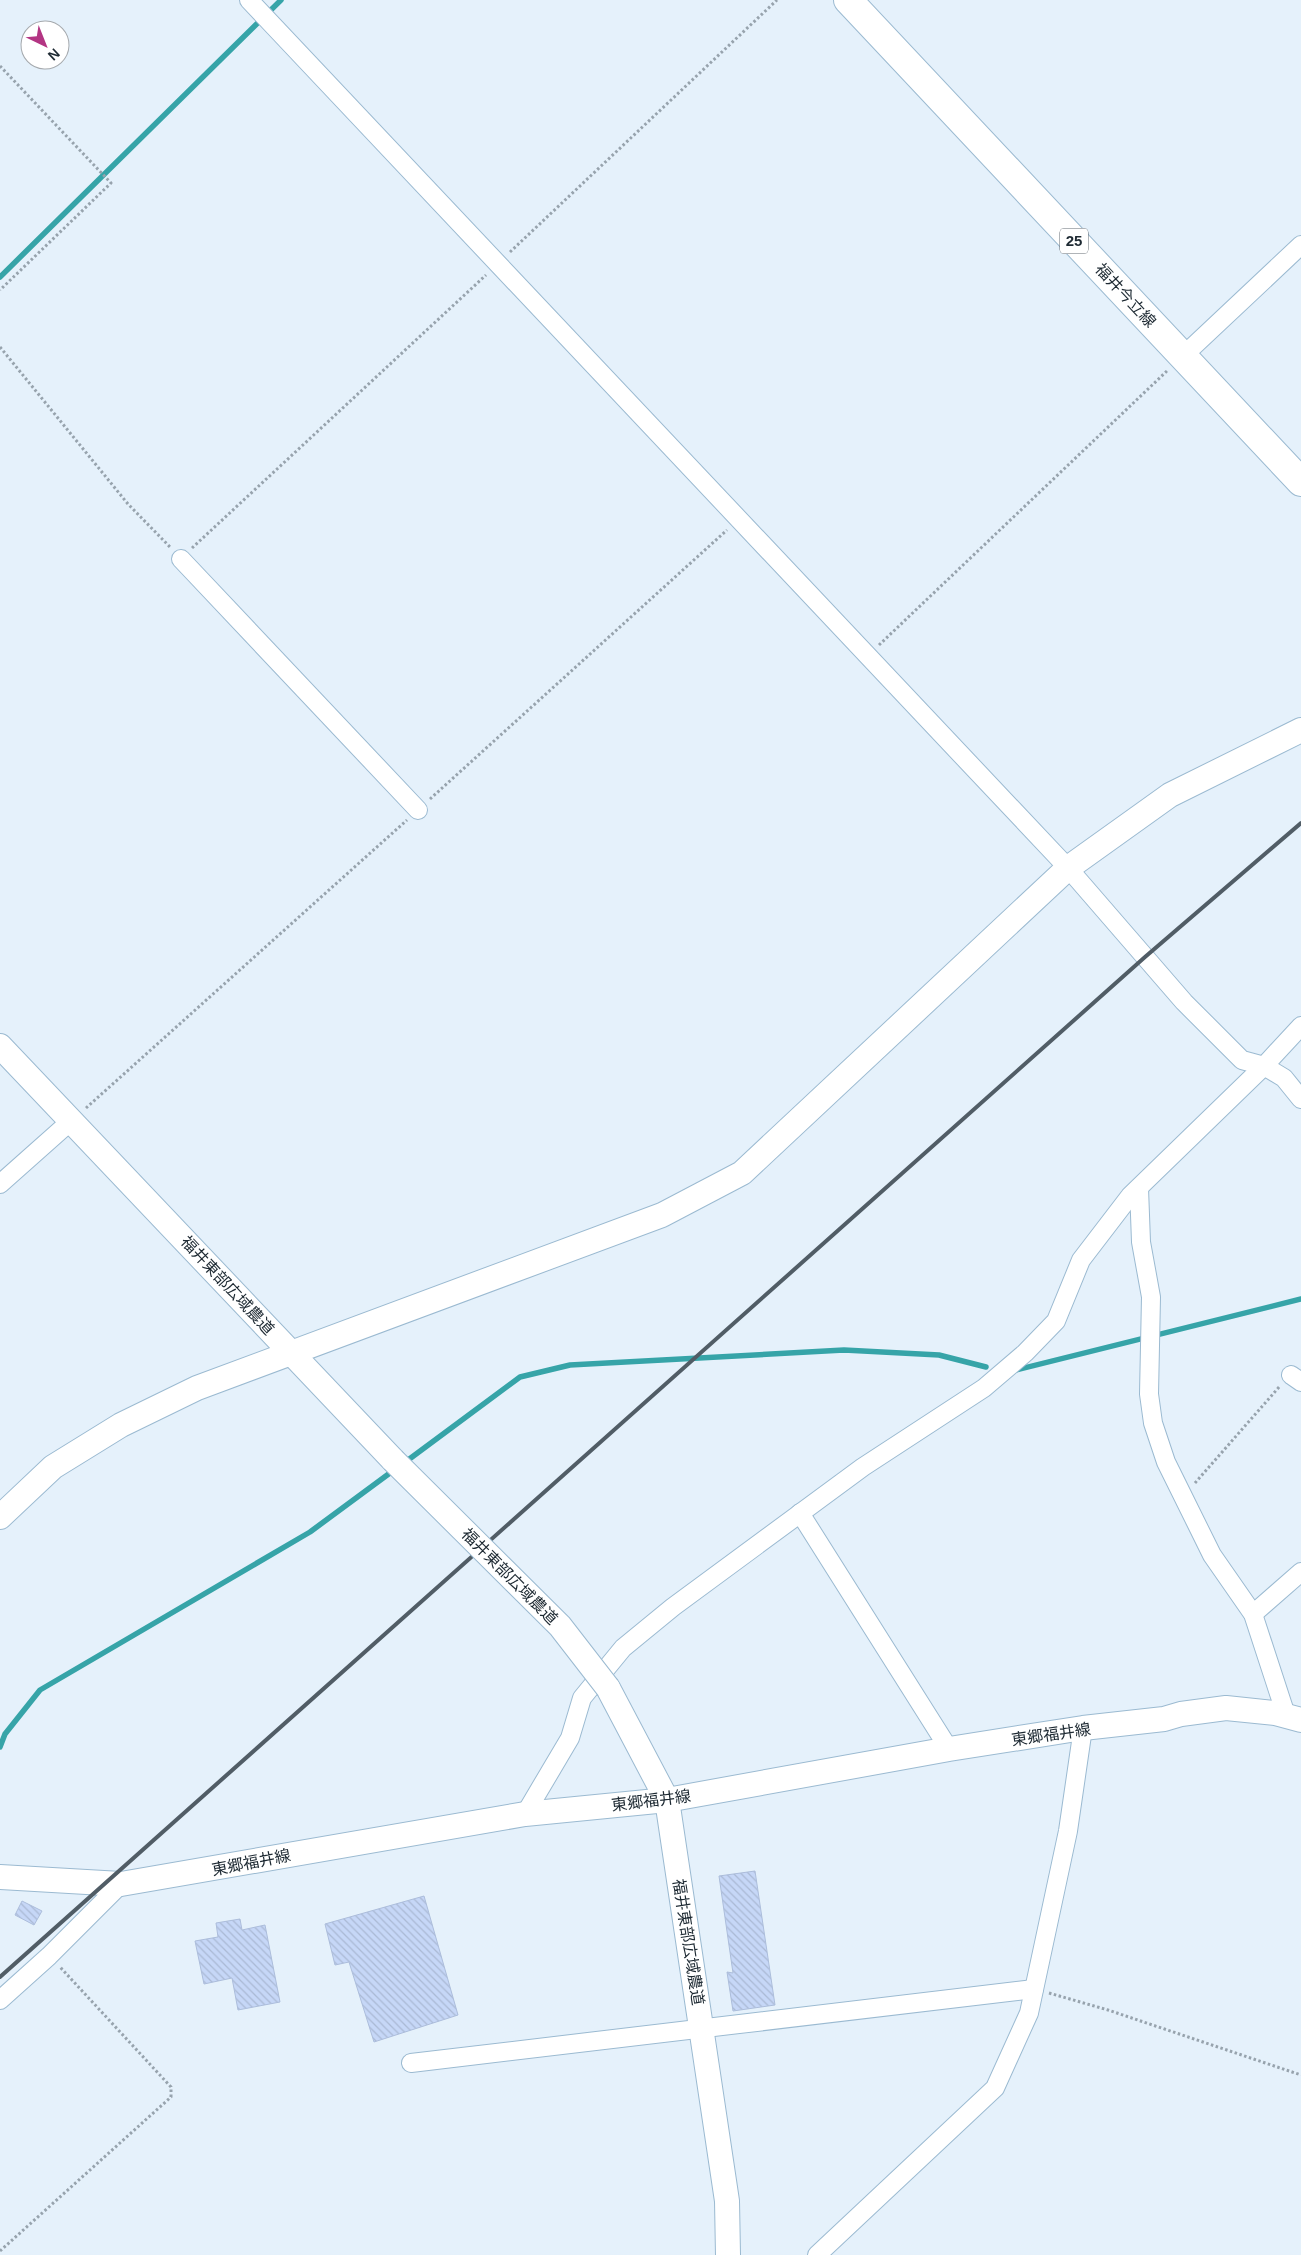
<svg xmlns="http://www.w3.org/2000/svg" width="1301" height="2255" viewBox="0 0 1301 2255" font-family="Helvetica,'Noto Sans JP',sans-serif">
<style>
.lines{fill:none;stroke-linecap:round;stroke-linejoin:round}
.stream{stroke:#36a4a8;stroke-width:5.5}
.building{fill:url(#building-back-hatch);stroke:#acbddb}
.street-casing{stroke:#9bbad1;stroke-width:20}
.secondary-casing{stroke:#9bbad1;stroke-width:26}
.primary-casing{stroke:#9bbad1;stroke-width:30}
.path{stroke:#97a3ad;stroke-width:3;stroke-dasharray:2.5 2.5;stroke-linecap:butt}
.street{stroke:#fff;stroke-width:18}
.secondary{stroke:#fff;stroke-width:24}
.primary{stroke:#fff;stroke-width:28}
.rail{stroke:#515d66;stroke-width:4}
.secondary-bridge-casing{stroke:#9bbad1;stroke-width:26;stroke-linecap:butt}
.secondary-bridge{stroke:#fff;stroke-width:24}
.labels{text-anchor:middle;stroke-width:5;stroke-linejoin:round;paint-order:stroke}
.shield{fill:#fff;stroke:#616970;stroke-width:1}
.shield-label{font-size:15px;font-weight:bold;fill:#1d2932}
.street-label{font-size:16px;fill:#1d2932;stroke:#fff}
</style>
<defs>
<pattern id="building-back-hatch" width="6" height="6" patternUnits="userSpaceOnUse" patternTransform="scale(1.25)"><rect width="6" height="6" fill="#c6d7f7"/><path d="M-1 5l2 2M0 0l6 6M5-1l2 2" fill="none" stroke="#aab9d4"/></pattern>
</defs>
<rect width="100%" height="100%" fill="#e5f1fb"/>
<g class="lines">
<g class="stream">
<polyline points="0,277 281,0"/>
<polyline points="1012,1371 1301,1299"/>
<polyline points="404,1463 520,1377 570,1365 844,1350 939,1355 986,1367"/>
<polyline points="0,1747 5,1734 40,1690 310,1532 394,1470"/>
</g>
</g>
<g class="building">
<polygon points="755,1871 775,2005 733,2011 727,1972 733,1973 719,1876"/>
<polygon points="424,1896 458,2015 374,2042 349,1962 335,1965 325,1924"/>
<polygon points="22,1901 42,1911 34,1925 15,1915"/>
<polygon points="240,1919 242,1930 265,1925 280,2002 238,2010 232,1978 204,1984 195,1941 218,1937 216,1923"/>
</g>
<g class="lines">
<defs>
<g id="street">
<polyline points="249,0 1068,868 1184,1002 1242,1060 1264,1066 1284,1078 1301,1099"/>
<polyline points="1183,356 1301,245"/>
<polyline points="181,559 418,810"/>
<polyline points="0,1184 72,1120"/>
<polyline points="1139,1188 1141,1242 1151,1297 1149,1394 1153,1423 1166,1462 1212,1555 1253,1614 1286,1715"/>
<polyline points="1291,1375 1301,1382"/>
<polyline points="800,1513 949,1749"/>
<polyline points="1253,1614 1301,1572"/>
<polyline points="525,1814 570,1738 582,1698 623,1648 673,1607 863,1467 984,1388 1025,1353 1056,1321 1081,1260 1130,1196 1264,1066 1301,1026"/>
<polyline points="0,2000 49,1956 121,1884"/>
<polyline points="411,2063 1034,1989"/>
<polyline points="817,2255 995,2088 1029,2013 1068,1831 1083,1728"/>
</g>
<g id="secondary">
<polyline points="0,1046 393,1460"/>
<polyline points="0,1517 53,1467 121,1425 197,1388 662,1215 742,1173 1068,868 1170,795 1301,730"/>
<polyline points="608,1688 667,1800 727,2201 728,2255"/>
<polyline points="0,1877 121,1884 525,1814 667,1800 949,1749 1083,1728 1164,1719 1181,1714 1226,1708 1275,1713 1301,1720"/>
</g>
<polyline id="primary" points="848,0 1301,482"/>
</defs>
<use href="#street" class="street-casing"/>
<use href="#secondary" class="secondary-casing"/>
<use href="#primary" class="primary-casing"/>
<g class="path">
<polyline points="0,66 111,183 0,290"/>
<polyline points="510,252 777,0"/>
<polyline points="0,347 128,504 170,547"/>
<polyline points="192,548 486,275"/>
<polyline points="879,645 1168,370"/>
<polyline points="430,799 727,530"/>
<polyline points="86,1108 407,820"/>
<polyline points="1195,1483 1280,1386"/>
<polyline points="1049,1993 1108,2010 1301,2075"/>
<polyline points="0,2251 171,2097 171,2087 60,1967"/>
</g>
<use href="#street" class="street"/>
<use href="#secondary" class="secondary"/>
<use href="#primary" class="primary"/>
<polyline class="rail" points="0,1977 1145,957 1301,823"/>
<defs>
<polyline id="secondary-bridge" points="393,1460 560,1626 608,1688"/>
</defs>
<use href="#secondary-bridge" class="secondary-bridge-casing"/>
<use href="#secondary-bridge" class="secondary-bridge"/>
</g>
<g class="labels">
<rect class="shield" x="1060" y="228.5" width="28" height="25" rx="4"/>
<g class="shield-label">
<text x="1074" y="246">25</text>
</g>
<g class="street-label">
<text transform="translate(1126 295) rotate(47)" y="6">福井今立線</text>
<text transform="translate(228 1285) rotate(47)" y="6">福井東部広域農道</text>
<text transform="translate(510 1576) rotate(45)" y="6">福井東部広域農道</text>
<text transform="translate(1051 1734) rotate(-8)" y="6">東郷福井線</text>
<text transform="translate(651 1800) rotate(-7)" y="6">東郷福井線</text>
<text transform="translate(251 1862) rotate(-11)" y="6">東郷福井線</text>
<text transform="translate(689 1942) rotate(81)" y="6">福井東部広域農道</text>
</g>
</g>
<g transform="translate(45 45) rotate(137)"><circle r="24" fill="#ffffff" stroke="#a5a9ad"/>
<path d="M0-4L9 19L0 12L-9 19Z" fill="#b33583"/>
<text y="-8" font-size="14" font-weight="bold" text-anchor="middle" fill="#1d2932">N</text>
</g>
</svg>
